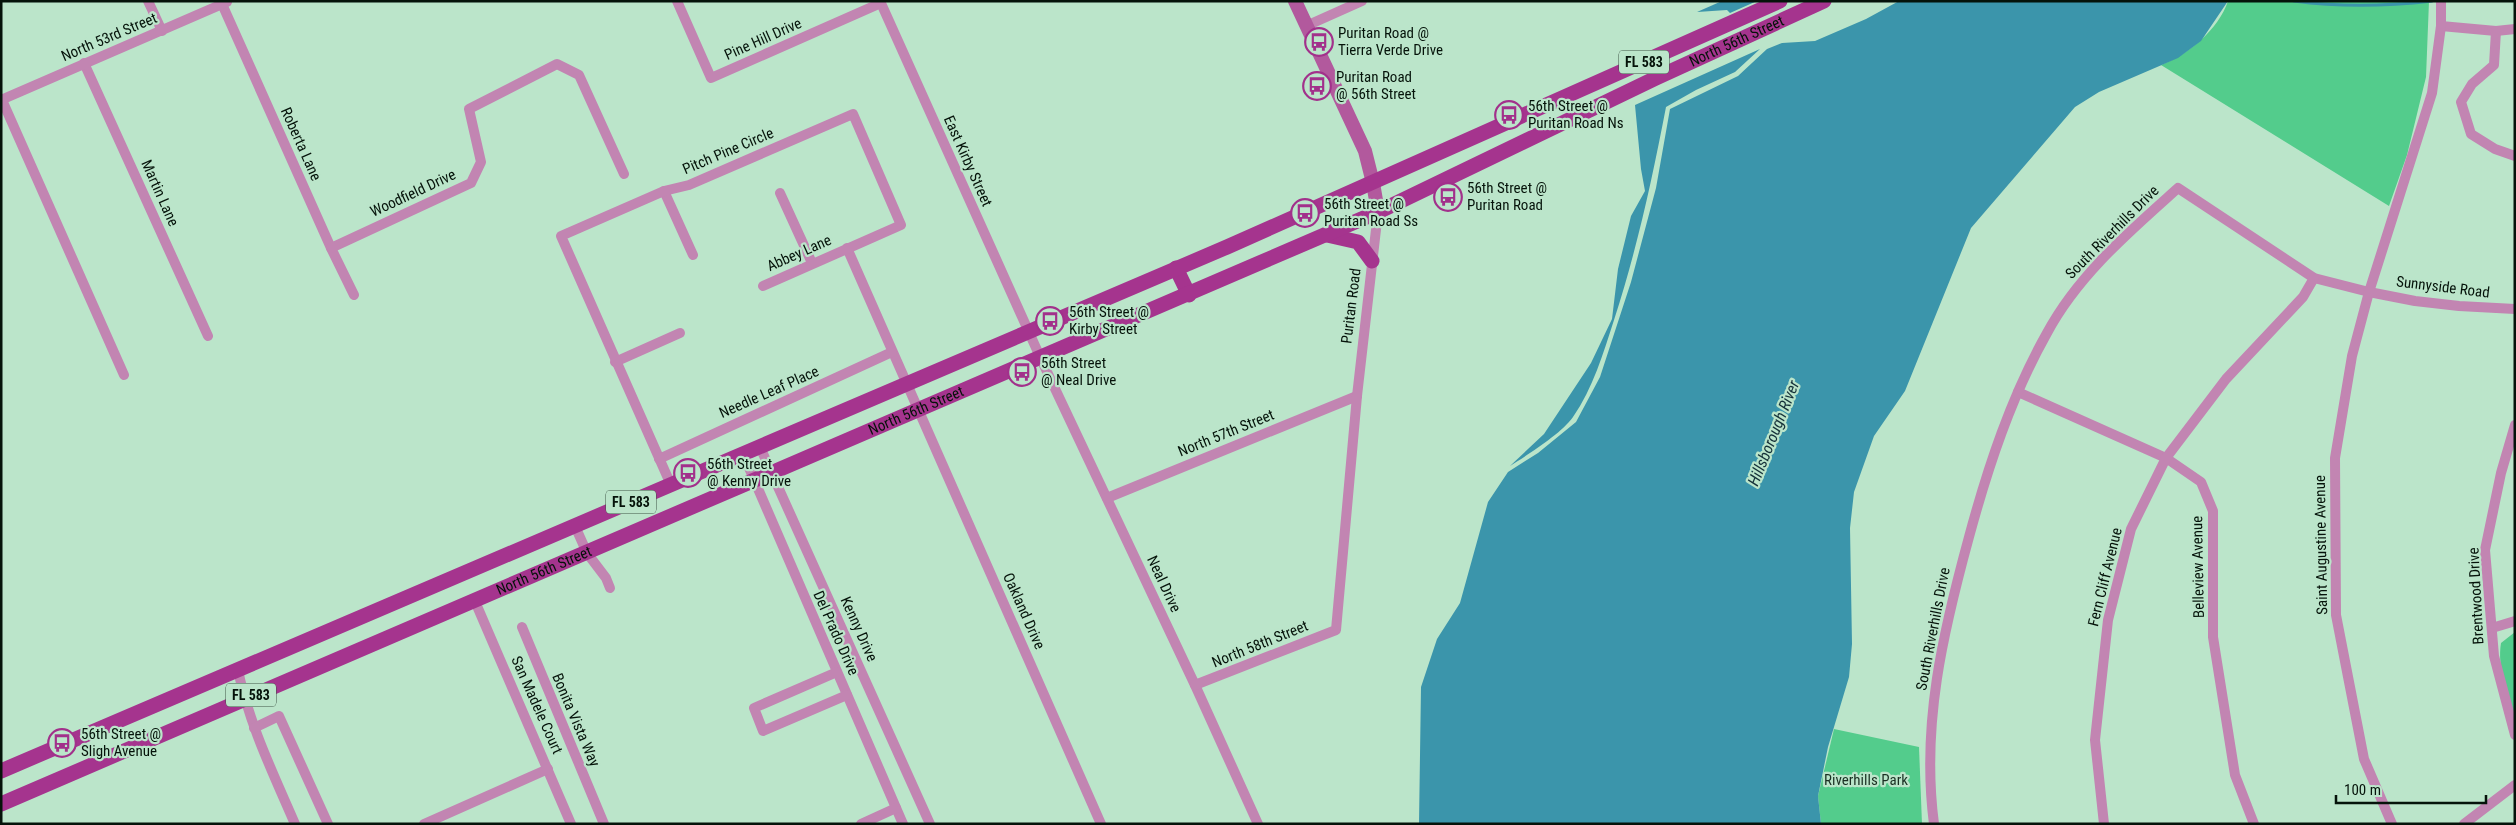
<svg xmlns="http://www.w3.org/2000/svg" width="2516" height="825" viewBox="0 0 2516 825" font-family="'Roboto Condensed',sans-serif">
<style>
.green{fill:#53cc8c}
.water{fill:#3b95ab}
.lines{fill:none;stroke-linecap:round;stroke-linejoin:round}
.stream{stroke:#3b95ab;stroke-width:3}
.street{stroke:#c285b2;stroke-width:10}
.secondary{stroke:#b2599d;stroke-width:14}
.primary{stroke:#a5348e;stroke-width:15}
.labels{text-anchor:middle;stroke-width:4.5;stroke-linejoin:round;paint-order:stroke}
.shield{fill:#bbe5ca;stroke:#3c5244;stroke-width:1}
.shield-label{font-size:14px;font-weight:bold;fill:#05130a}
.poi-label{font-size:15px;fill:#05130a;stroke:#bbe5ca;text-anchor:start}
.street-label{font-size:15px;fill:#05130a;stroke:#bbe5ca}
.park-label{font-size:15px;fill:#1a3023;stroke:#bbe5ca}
.water-label{font-size:16px;font-style:italic;fill:#153139;stroke:#bbe5ca}
</style>
<rect width="100%" height="100%" fill="#bbe5ca"/>
<g class="green">
<path d="M2228,1H2429L2426,77L2407,155L2389,206L2161,65C2189,54 2218,30 2228,1Z"/>
<path d="M2515,632V716C2507,693 2497,667 2501,643Z"/>
<polygon points="1834,729 1919,747 1922,824 1821,824 1818,796"/>
</g>
<g class="water">
<polygon points="1722,1 1757,1 1730,13 1727,10 1697,12"/>
<polygon points="1899,1 2228,1 2201,41 2178,58 2099,92 2075,107 1971,228 1905,391 1874,436 1854,492 1850,528 1852,644 1849,677 1828,747 1818,796 1821,824 1419,824 1421,687 1437,639 1460,603 1488,502 1508,472 1538,453 1576,422 1600,377 1631,282 1656,188 1670,109 1738,76 1767,49 1782,43 1815,41 1866,19"/>
<path d="M1760,49L1735,72L1696,90L1666,107C1652,180 1637,249 1614,320C1603,354 1593,388 1573,417C1561,434 1527,455 1510,466L1544,434L1591,363L1612,319L1618,269L1631,216L1645,191L1641,169L1635,105Z"/>
</g>
<g class="lines">
<path class="stream" d="M2294,1C2338,7 2389,6 2432,1"/>
<g class="street">
<polyline points="148,1 162,31"/>
<polyline points="677,1 711,78 881,3"/>
<polyline points="880,1 1041,359 1195,685 1258,824"/>
<polyline points="222,4 331,248 354,295"/>
<polyline points="1306,26 1362,1"/>
<polyline points="2441,26 2496,31 2515,29"/>
<polyline points="2496,31 2494,65 2472,84 2461,102 2471,134 2495,149 2515,156"/>
<polyline points="84,63 208,336"/>
<polyline points="1,100 227,2"/>
<polyline points="2,100 124,375"/>
<polyline points="664,191 693,255"/>
<polyline points="780,193 812,263"/>
<polyline points="331,248 471,183 481,162 469,109 557,64 579,75 624,174"/>
<polyline points="847,248 1101,824"/>
<polyline points="615,362 680,333"/>
<polyline points="2018,392 2166,458 2201,482 2213,511 2213,637 2235,775 2254,824"/>
<polyline points="2515,425 2501,473 2485,550 2494,656 2515,735"/>
<polyline points="760,447 930,824"/>
<polyline points="743,454 903,824"/>
<polyline points="659,459 892,352"/>
<polyline points="671,485 561,236 664,191 689,185 853,114 901,225 763,286"/>
<polyline points="1107,498 1357,396"/>
<polyline points="575,526 587,553 606,578 610,588"/>
<polyline points="474,599 571,824"/>
<polyline points="522,627 604,824"/>
<polyline points="2492,628 2515,621"/>
<path d="M238,670C249,724 273,773 295,824"/>
<polyline points="837,672 754,708 763,731 847,695"/>
<polyline points="1195,685 1336,630 1357,396 1378,212"/>
<polyline points="254,728 279,716 328,824"/>
<polyline points="424,824 548,769"/>
<polyline points="861,824 896,808"/>
<path d="M1934,824C1921,725 1943,632 1969,537C1988,467 2011,397 2047,333C2078,275 2130,231 2178,188L2314,278L2369,292L2415,301L2459,306L2515,309"/>
<polyline points="2104,824 2095,740 2108,620 2131,529 2166,458 2226,379 2303,297 2314,278"/>
<polyline points="2392,824 2364,759 2336,615 2335,458 2352,356 2369,292 2432,93 2441,26 2441,1"/>
<polyline points="2464,824 2515,785"/>
</g>
<polyline class="secondary" points="1295,1 1365,151 1373,183 1378,212"/>
<g class="primary">
<polyline points="1327,235 1358,242 1372,261"/>
<polyline points="1176,268 1189,295"/>
<polyline points="1,771 1227,247 1780,1"/>
<path id="s1" d="M1,804L1378,212L1656,78L1824,1"/>
</g>
</g>
<defs>
<symbol id="bus-ring" viewBox="-11 -11 22 22"><circle r="9.5" fill="#bbe5ca" stroke="#a2308b" stroke-width="1.5"/><path d="M-5-6H5V4H4V6H2V4H-2V6H-4V4H-5ZM-3.5-4V0h7V-4ZM-3.5 1.2v1.5H-2V1.2ZM2 1.2v1.5H3.5V1.2Z" fill="#a2308b"/></symbol>
</defs>
<g fill-rule="evenodd">
<use href="#bus-ring" x="1303" y="26" width="32" height="32"/>
<use href="#bus-ring" x="1301" y="70" width="32" height="32"/>
<use href="#bus-ring" x="1493" y="99" width="32" height="32"/>
<use href="#bus-ring" x="1432" y="181" width="32" height="32"/>
<use href="#bus-ring" x="1289" y="197" width="32" height="32"/>
<use href="#bus-ring" x="1034" y="305" width="32" height="32"/>
<use href="#bus-ring" x="1006" y="356" width="32" height="32"/>
<use href="#bus-ring" x="672" y="457" width="32" height="32"/>
<use href="#bus-ring" x="46" y="727" width="32" height="32"/>
</g>
<g class="labels">
<g class="shield">
<rect x="1619" y="50.5" width="50" height="23" rx="4"/>
<rect x="606" y="490.5" width="50" height="23" rx="4"/>
<rect x="226" y="683.5" width="50" height="23" rx="4"/>
</g>
<g class="shield-label">
<text x="1644" y="67">FL 583</text>
<text x="631" y="507">FL 583</text>
<text x="251" y="700">FL 583</text>
</g>
<g class="poi-label">
<text x="1338" y="38">Puritan Road @<tspan x="1338" dy="17">Tierra Verde Drive</tspan></text>
<text x="1336" y="82">Puritan Road<tspan x="1336" dy="17">@ 56th Street</tspan></text>
<text x="1528" y="111">56th Street @<tspan x="1528" dy="17">Puritan Road Ns</tspan></text>
<text x="1467" y="193">56th Street @<tspan x="1467" dy="17">Puritan Road</tspan></text>
<text x="1324" y="209">56th Street @<tspan x="1324" dy="17">Puritan Road Ss</tspan></text>
<text x="1069" y="317">56th Street @<tspan x="1069" dy="17">Kirby Street</tspan></text>
<text x="1041" y="368">56th Street<tspan x="1041" dy="17">@ Neal Drive</tspan></text>
<text x="707" y="469">56th Street<tspan x="707" dy="17">@ Kenny Drive</tspan></text>
<text x="81" y="739">56th Street @<tspan x="81" dy="17">Sligh Avenue</tspan></text>
</g>
<g class="street-label">
<text transform="translate(109 37) rotate(-23)" y="5">North 53rd Street</text>
<text transform="translate(763 39) rotate(-24)" y="5">Pine Hill Drive</text>
<text dy="5" stroke="none"><textPath href="#s1" startOffset="1896">North 56th Street</textPath></text>
<text transform="translate(301 144) rotate(66)" y="5">Roberta Lane</text>
<text transform="translate(728 151) rotate(-23)" y="5">Pitch Pine Circle</text>
<text transform="translate(968 161) rotate(66)" y="5">East Kirby Street</text>
<text transform="translate(160 193) rotate(66)" y="5">Martin Lane</text>
<text transform="translate(413 193) rotate(-25)" y="5">Woodfield Drive</text>
<text transform="translate(2112 232) rotate(-45)" y="5">South Riverhills Drive</text>
<text transform="translate(799 253) rotate(-24)" y="5">Abbey Lane</text>
<text transform="translate(2443 287) rotate(7)" y="5">Sunnyside Road</text>
<text transform="translate(1351 306) rotate(-83)" y="5">Puritan Road</text>
<text transform="translate(769 392) rotate(-24)" y="5">Needle Leaf Place</text>
<text dy="5" stroke="none"><textPath href="#s1" startOffset="996">North 56th Street</textPath></text>
<text transform="translate(1226 433) rotate(-22)" y="5">North 57th Street</text>
<text transform="translate(2321 545) rotate(-91)" y="5">Saint Augustine Avenue</text>
<text transform="translate(2198 567) rotate(-91)" y="5">Belleview Avenue</text>
<text dy="5" stroke="none"><textPath href="#s1" startOffset="591">North 56th Street</textPath></text>
<text transform="translate(2105 577) rotate(-76)" y="5">Fern Cliff Avenue</text>
<text transform="translate(1164 584) rotate(65)" y="5">Neal Drive</text>
<text transform="translate(2476 596) rotate(-93)" y="5">Brentwood Drive</text>
<text transform="translate(1024 611) rotate(66)" y="5">Oakland Drive</text>
<text transform="translate(859 629) rotate(66)" y="5">Kenny Drive</text>
<text transform="translate(1933 629) rotate(-79)" y="5">South Riverhills Drive</text>
<text transform="translate(836 633) rotate(66)" y="5">Del Prado Drive</text>
<text transform="translate(1260 644) rotate(-22)" y="5">North 58th Street</text>
<text transform="translate(537 705) rotate(66)" y="5">San Madele Court</text>
<text transform="translate(576 720) rotate(67)" y="5">Bonita Vista Way</text>
</g>
<g class="park-label">
<text x="1866" y="785">Riverhills Park</text>
</g>
<g class="water-label">
<text transform="translate(1773 433) rotate(-68)" y="6">Hillsborough River</text>
</g>
</g>
<rect width="2516" height="825" fill="none" stroke="#05130a" stroke-width="5"/>
<path d="M2336 795v8h150v-8" fill="none" stroke="#05130a" stroke-width="2.5"/>
<text x="2344" y="795" font-size="15" fill="#05130a" stroke="#bbe5ca" stroke-width="4" paint-order="stroke">100 m</text>
</svg>
